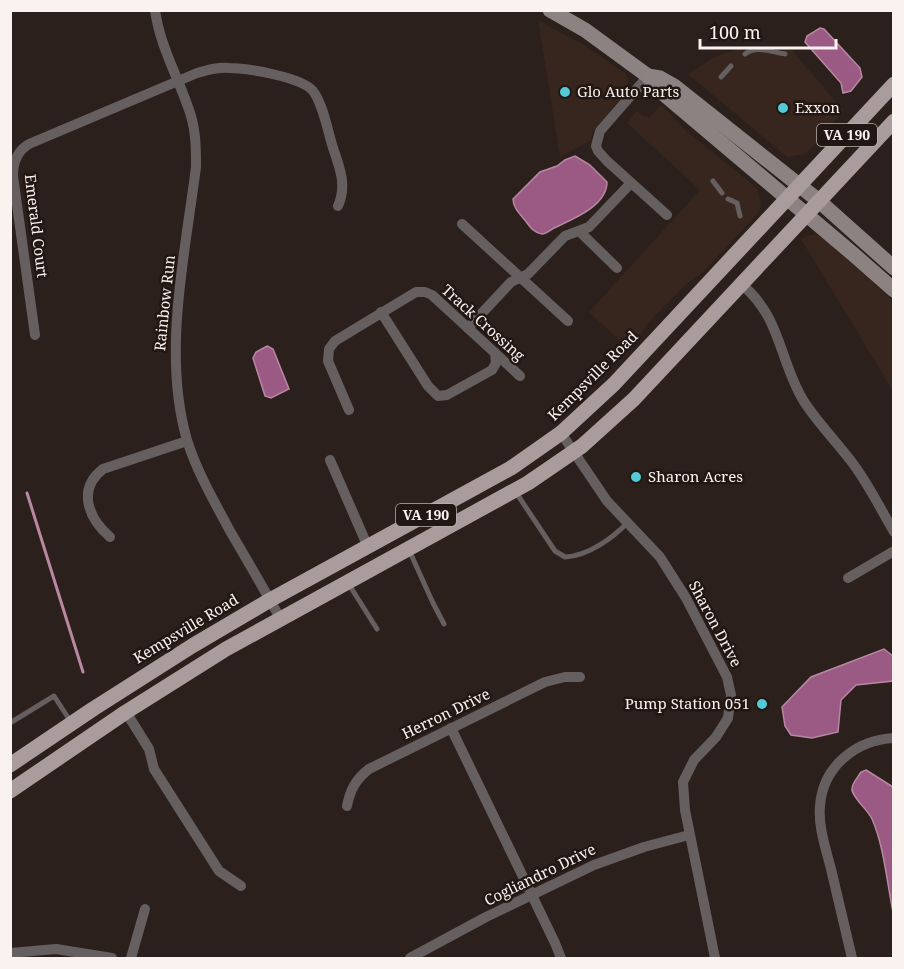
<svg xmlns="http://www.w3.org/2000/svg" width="904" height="969" viewBox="0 0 904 969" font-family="'Noto Serif',serif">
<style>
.built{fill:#37261e}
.water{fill:#9b5a83;stroke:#b888a3;stroke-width:1.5}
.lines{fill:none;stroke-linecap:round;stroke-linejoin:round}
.stream{stroke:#b888a3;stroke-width:3}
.service{stroke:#665f60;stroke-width:5}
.minor{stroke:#665f60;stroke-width:10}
.secondary{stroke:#8d8282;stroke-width:15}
.primary{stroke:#aa9c9d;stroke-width:15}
.poi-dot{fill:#52cbd7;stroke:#221712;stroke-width:2}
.labels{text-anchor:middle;stroke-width:5;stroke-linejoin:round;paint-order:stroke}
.shield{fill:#221712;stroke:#b9b0ad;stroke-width:1.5}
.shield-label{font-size:14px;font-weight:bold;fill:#faf2ef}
.poi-label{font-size:15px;fill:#faf2ef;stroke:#221712;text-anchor:start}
.street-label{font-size:15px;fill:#faf2ef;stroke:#221712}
</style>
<rect width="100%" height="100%" fill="#2b201b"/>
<g class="built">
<polygon points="538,20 582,44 626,74 629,88 592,132 591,140 560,157"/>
<polygon points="747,46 790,48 844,111 806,154 787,157 688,74 714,57"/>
<polygon points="662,105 685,130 758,189 761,206 759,212 703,272 685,285 648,323 630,350 589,312 700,190 627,123 637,111 643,116 649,117"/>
<polygon points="816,234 824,238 893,301 893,391 801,239 807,236"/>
</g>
<g class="water">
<polygon points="820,28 824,29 860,68 862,77 851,91 843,93 841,83 805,42 807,36"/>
<path d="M575,156L590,165L607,182C607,206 573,219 554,228C550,230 547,234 542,234C533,233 529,225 524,219C519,213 513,207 513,199L540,172L557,166L565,160Z"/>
<polygon points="267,346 273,349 289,389 271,398 265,396 253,358 256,352"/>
<polygon points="884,649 893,656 893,681 856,685 841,700 838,732 812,738 791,735 785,726 782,707 811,677"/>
<path d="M866,770L893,787V912C887,883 884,846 872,819C868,810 851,796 852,789C852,783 858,777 861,772Z"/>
</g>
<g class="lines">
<polyline class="stream" points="27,493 83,672"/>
<g class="service">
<path d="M745,54C756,45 772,52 785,54"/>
<polyline points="721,77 731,66"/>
<polyline points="713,181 722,193"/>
<polyline points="728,199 737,203 740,216"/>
<path d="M515,491L555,551L565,557C588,556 613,538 628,522"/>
<polyline points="409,550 433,603 444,624"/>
<polyline points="348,583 377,629"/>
<polyline points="10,723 54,696 71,722"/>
</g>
<g class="minor">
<path d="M155,10C160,48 180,80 191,116C196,133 196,150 196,167C185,255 162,354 187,440C197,472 214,501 230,531C247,560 264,589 280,618"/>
<polyline points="648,76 600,131 596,146 598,151 607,161 667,215"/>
<polyline points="462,224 568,321"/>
<polyline points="579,231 617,268"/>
<path d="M741,284C781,316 779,360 803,400C817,422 835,440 851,461C868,483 880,508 894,532"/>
<polyline points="381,312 428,386 438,396 447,395 492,370 496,363 495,353"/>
<polyline points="468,328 511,282 528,274 565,236 589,227 631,183"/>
<path d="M35,335L13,176C13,163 17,151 29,144L197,73C208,70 217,67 229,68C246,68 302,77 313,91C323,104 328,132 333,148C340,168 347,186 338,206"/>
<polyline points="349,410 328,361 329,349 335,341 416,292 425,292 432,295 520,376"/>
<polyline points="561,433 607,501 660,557 686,598 727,677 731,695 728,718 716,737 694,760 683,782 685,810 715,958"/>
<polyline points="330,460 368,547"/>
<path d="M110,537C88,518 77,489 103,469L187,441"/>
<polyline points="848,578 894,551"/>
<polyline points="126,712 149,749 154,769 219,871 241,886"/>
<polyline points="451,728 555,943 561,958"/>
<path d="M347,806C350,790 356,779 369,769L545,682L565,677H580"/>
<polyline points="10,953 56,949 112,958"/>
<polyline points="131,958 145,909"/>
<polyline points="410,958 486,917 594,865 644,847 689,835"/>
<path d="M852,958C845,929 838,899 831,869C826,849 818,827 820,806C823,766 856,740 894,738"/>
</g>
<g class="secondary">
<polyline points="550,10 585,30 648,76 655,86 665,95 853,254 894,290"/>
<polyline points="648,76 660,78 674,86 819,201 894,268"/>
</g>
<g class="primary">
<polyline points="10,765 93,709 192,646 270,600 511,468 561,433 614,384 894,84"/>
<polyline points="10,791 126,712 226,649 528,483 582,446 634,399 894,121"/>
</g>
</g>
<g class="poi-dot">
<circle cx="565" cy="92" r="6"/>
<circle cx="783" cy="108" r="6"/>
<circle cx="636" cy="477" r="6"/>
<circle cx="762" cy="704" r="6"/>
</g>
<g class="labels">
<g class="shield">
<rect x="817" y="124" width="60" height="22" rx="4.5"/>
<rect x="396" y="504" width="60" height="22" rx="4.5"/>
</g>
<g class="shield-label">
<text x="847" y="140">VA 190</text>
<text x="426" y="520">VA 190</text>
</g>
<g class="poi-label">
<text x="577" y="97">Glo Auto Parts</text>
<text x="795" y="113">Exxon</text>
<text x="648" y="482">Sharon Acres</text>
<text x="750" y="709" text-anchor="end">Pump Station 051</text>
</g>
<g class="street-label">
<text transform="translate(36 226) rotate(83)" y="5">Emerald Court</text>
<text transform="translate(165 303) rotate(-84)" y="5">Rainbow Run</text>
<text transform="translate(483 323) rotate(42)" y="5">Track Crossing</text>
<text transform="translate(593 376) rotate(-45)" y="5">Kempsville Road</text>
<text transform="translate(715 624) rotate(62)" y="5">Sharon Drive</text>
<text transform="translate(186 629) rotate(-31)" y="5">Kempsville Road</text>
<text transform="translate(446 714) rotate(-26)" y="5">Herron Drive</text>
<text transform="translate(540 875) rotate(-26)" y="5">Cogliandro Drive</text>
</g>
</g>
<rect width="904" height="969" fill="none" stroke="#faf2ef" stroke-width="24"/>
<path d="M700 39v9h136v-9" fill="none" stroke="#faf2ef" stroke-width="3"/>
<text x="709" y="39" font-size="18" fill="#faf2ef" stroke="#221712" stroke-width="4.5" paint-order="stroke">100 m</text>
</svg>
